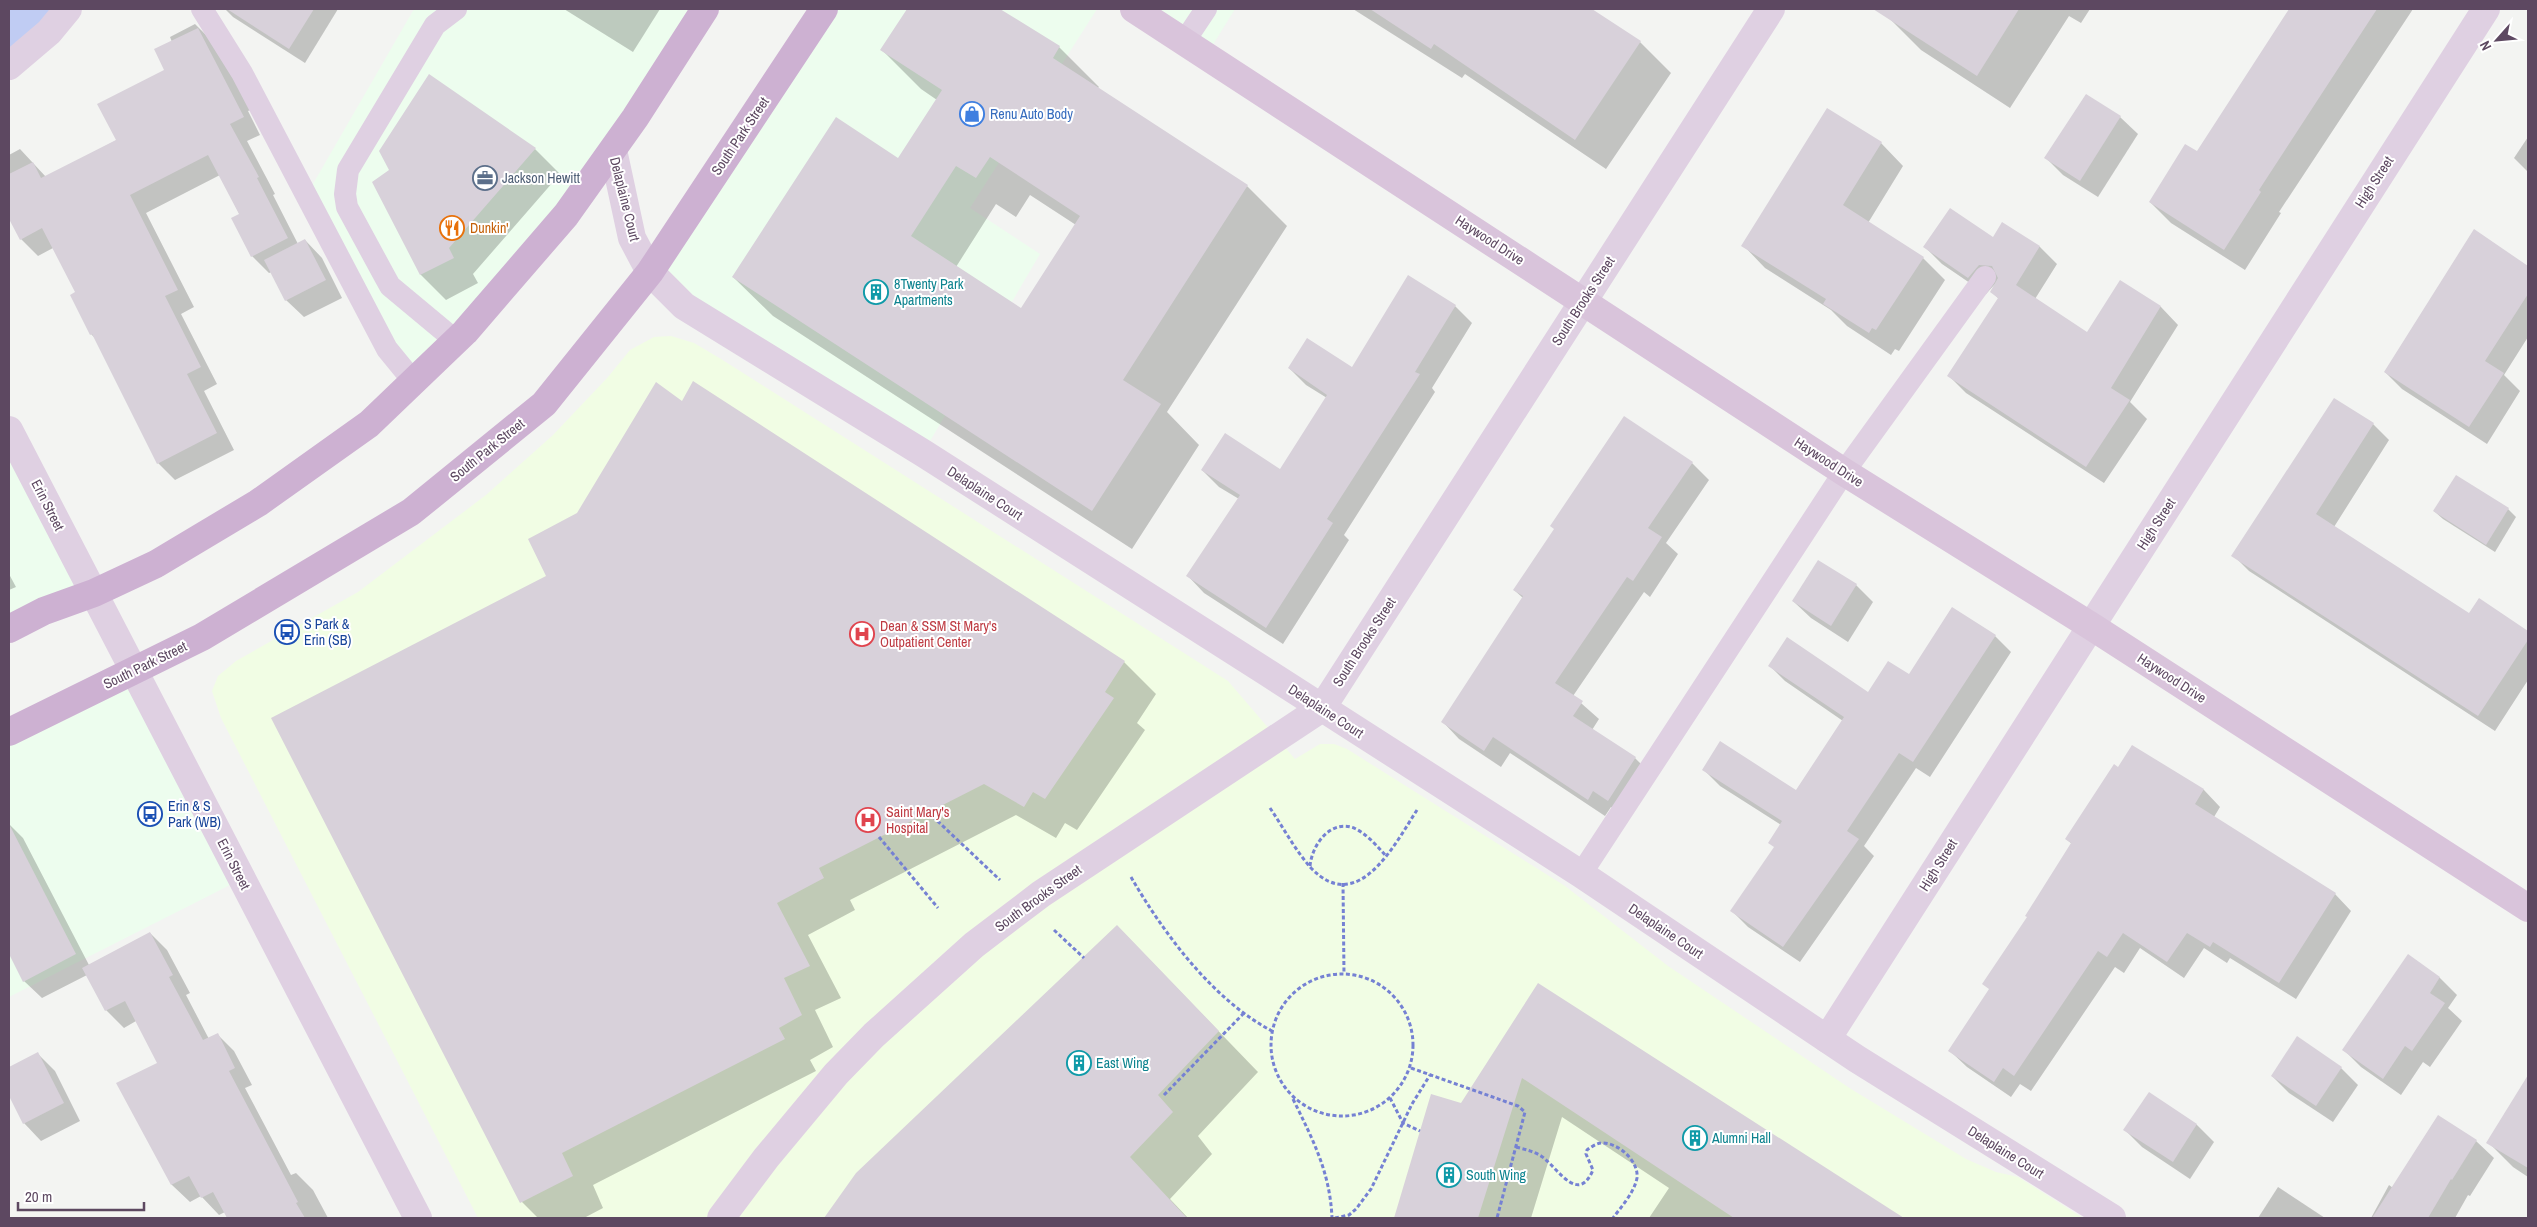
<svg xmlns="http://www.w3.org/2000/svg" width="2537" height="1227" viewBox="0 0 2537 1227" font-family="'Archivo Narrow',sans-serif">
<style>
.commercial{fill:#edfdee}
.medical{fill:#f1fde4}
.green{fill:#c0ccf3}
.shadow{fill:#0003;fill-rule:evenodd}
.building{fill:#d8d1da;fill-rule:evenodd}
.lines{fill:none;stroke-linecap:round;stroke-linejoin:round}
.path{stroke:#7581d3;stroke-width:3;stroke-dasharray:4 2.5;stroke-linecap:butt}
.lane{stroke:#dfd0e2;stroke-width:22}
.street{stroke:#dfd0e2;stroke-width:28}
.secondary{stroke:#d9c4db;stroke-width:28}
.primary{stroke:#cdb1d2;stroke-width:28}
.labels{text-anchor:middle;stroke-width:4;stroke-linejoin:round;paint-order:stroke}
.shop-label{font-size:14px;fill:#366cbe;stroke:#fff;text-anchor:start}
.street-label{font-size:14px;fill:#5d4861;stroke:#fff}
.service-label{font-size:14px;fill:#4e5e75;stroke:#fff;text-anchor:start}
.food-label{font-size:14px;fill:#c56008;stroke:#fff;text-anchor:start}
.culture-label{font-size:14px;fill:#0d838f;stroke:#fff;text-anchor:start}
.transit-label{font-size:14px;fill:#164399;stroke:#fff;text-anchor:start}
.health-label{font-size:14px;fill:#be3a42;stroke:#fff;text-anchor:start}
</style>
<rect width="100%" height="100%" fill="#f3f4f2"/>
<g class="commercial">
<polygon points="414,9 705,9 635,118 414,382 306,196"/>
<polygon points="824,9 1097,9 970,208 1040,254 923,453 650,272"/>
<polygon points="1134,9 1235,9 1206,56"/>
<polygon points="9,430 94,593 9,629"/>
<polygon points="134,671 242,879 9,997 9,732"/>
</g>
<polygon class="medical" points="671,336 694,343 721,359 1228,681 1295,759 1320,744 1334,744 1347,749 1565,886 1668,966 1851,1089 1966,1159 1996,1172 2018,1177 2083,1218 478,1218 221,718 212,691 218,676 236,661 358,592 486,495 553,435 608,377 630,350 654,337"/>
<polygon class="green" points="9,9 68,9 9,66"/>
<g class="shadow">
<polygon points="225,9 338,9 305,63 233,17"/>
<polygon points="564,9 660,9 633,52"/>
<path d="M908,9H958L987,27L1059,47L1099,87L1097,89L1247,186L1287,226L1167,412L1199,445L1132,549L773,316L733,277L899,159L937,100L921,89L882,50ZM1030,195L1076,225L1021,310L956,267L996,204L1016,217Z"/>
<polygon points="1353,9 1590,9 1640,42 1671,73 1606,169 1465,74 1462,78"/>
<polygon points="1893,9 2090,9 2081,23 2069,16 2010,108 1921,50 1888,17"/>
<polygon points="2291,9 2413,9 2279,212 2281,213 2245,270 2171,223 2150,202 2197,153"/>
<polygon points="195,24 212,41 253,109 248,111 260,135 247,141 275,194 273,195 298,244 305,240 322,258 342,298 304,317 286,300 272,272 269,273 252,256 240,215 220,175 146,213 194,307 181,314 217,384 204,391 234,450 175,480 158,463 96,339 91,334 77,293 53,248 38,256 21,239 9,216 9,155 20,149 46,177 117,140 166,70 172,42 170,37"/>
<polygon points="2086,95 2120,117 2138,134 2098,197 2063,175 2046,158"/>
<polygon points="1828,110 1881,143 1903,166 1868,223 1923,258 1945,280 1899,351 1895,349 1891,355 1847,326 1831,310 1765,268 1743,245"/>
<polygon points="2528,137 2528,172 2514,158"/>
<polygon points="535,149 560,174 473,274 478,283 446,300 421,275 374,182"/>
<polygon points="2003,224 2040,247 2057,264 2035,299 2088,334 2120,282 2161,307 2178,325 2130,402 2147,419 2104,483 1966,393 1949,376 1999,299 1992,292 1995,284 1986,294 1942,264 1925,247 1993,239"/>
<polygon points="2474,231 2528,267 2528,337 2504,375 2520,391 2487,444 2402,389 2385,372"/>
<polygon points="1455,306 1472,323 1432,388 1435,392 1344,535 1349,540 1283,644 1204,593 1188,576 1239,499 1219,487 1202,470 1281,470 1327,398 1306,385 1289,368 1352,368"/>
<polygon points="2335,400 2373,424 2389,440 2334,527 2469,615 2479,599 2528,632 2528,680 2495,731 2249,571 2233,555"/>
<polygon points="683,403 1124,662 1156,694 1137,723 1145,730 1077,830 1065,823 1056,838 1016,815 850,900 855,910 808,935 841,998 815,1010 833,1047 810,1060 816,1071 593,1185 603,1208 584,1218 538,1218 522,1202 548,577 578,514"/>
<polygon points="1692,463 1709,480 1666,543 1678,554 1650,597 1644,592 1573,696 1599,719 1592,730 1635,758 1652,775 1625,816 1611,807 1605,816 1510,753 1501,767 1459,739 1443,722 1523,598 1514,590"/>
<polygon points="2508,509 2516,517 2495,552 2443,519 2434,511"/>
<polygon points="9,574 16,587 9,590"/>
<polygon points="1856,585 1873,602 1848,642 1811,618 1793,601"/>
<polygon points="1952,608 1995,636 2011,652 1930,777 1916,768 1864,846 1874,856 1800,962 1748,927 1732,911 1775,848 1781,825 1720,786 1704,770 1796,791 1843,721 1785,681 1769,665 1868,694 1909,676"/>
<polygon points="2132,746 2204,790 2220,807 2214,817 2335,894 2351,911 2296,999 2230,958 2227,963 2204,948 2184,978 2140,948 2124,973 2115,967 2031,1091 2020,1084 2011,1097 1967,1067 1950,1051 1990,990 2072,844 2066,839 2119,769"/>
<polygon points="9,824 23,838 89,965 150,933 167,950 190,993 186,995 209,1039 217,1034 234,1051 252,1085 245,1088 291,1175 296,1173 313,1190 328,1218 228,1218 225,1212 219,1215 201,1196 190,1202 172,1185 118,1084 159,1063 136,1021 124,1028 106,1010 87,975 42,998 24,981 9,951"/>
<polygon points="1117,926 1258,1072 1198,1136 1212,1154 1170,1199 1188,1218 825,1218 857,1174"/>
<polygon points="2408,956 2440,978 2457,995 2448,1008 2462,1021 2430,1067 2423,1062 2401,1095 2361,1067 2344,1050"/>
<polygon points="1538,985 1902,1218 1649,1218 1669,1188 1562,1117 1531,1218 1395,1218 1432,1095 1461,1105"/>
<polygon points="38,1054 55,1071 80,1121 41,1141 24,1123 9,1093 9,1068"/>
<polygon points="2341,1068 2358,1085 2333,1122 2289,1093 2272,1076"/>
<polygon points="2528,1077 2528,1177 2513,1167 2488,1142"/>
<polygon points="2149,1094 2197,1125 2214,1142 2190,1179 2142,1147 2125,1130"/>
<polygon points="2439,1117 2476,1141 2494,1158 2470,1196 2468,1195 2455,1218 2371,1218 2389,1185 2393,1188"/>
<polygon points="2278,1187 2325,1218 2258,1218"/>
</g>
<g class="building">
<polygon points="227,9 314,9 289,49"/>
<path d="M907,9H1000L1060,46L1053,58L1248,185L1123,380L1161,404L1092,511L732,277L836,117L898,158L942,90L880,50ZM990,157L1080,216L1021,308L911,236L956,166L976,178Z"/>
<polygon points="1370,9 1592,9 1641,41 1575,140 1434,44 1431,49"/>
<polygon points="1873,9 2019,9 1977,76"/>
<polygon points="2289,9 2377,9 2259,190 2261,192 2224,250 2149,202 2185,144 2197,151"/>
<polygon points="198,28 244,117 230,124 259,177 257,178 288,238 251,257 231,218 239,214 208,155 130,195 178,290 165,296 201,367 187,374 217,433 157,464 92,334 90,335 70,295 75,292 42,228 20,240 9,219 9,174 33,162 41,178 116,140 97,104 164,70 154,49"/>
<polygon points="429,74 536,148 449,248 454,258 420,275 372,182 389,170 379,151"/>
<polygon points="2086,94 2121,116 2080,181 2044,158"/>
<polygon points="1827,108 1882,142 1843,205 1924,257 1876,330 1872,328 1869,333 1823,304 1826,299 1741,246"/>
<polygon points="1950,208 1993,237 2002,222 2040,246 2016,285 2087,332 2120,280 2161,306 2111,388 2130,400 2086,467 1947,376 1998,298 1990,292 1998,278 1992,266 1979,265 1968,278 1923,247"/>
<polygon points="2474,229 2528,266 2528,294 2485,361 2504,373 2469,427 2384,372"/>
<polygon points="305,239 326,280 285,301 264,260"/>
<polygon points="1408,275 1456,305 1415,372 1420,374 1327,519 1333,523 1266,628 1186,576 1240,495 1201,470 1225,433 1280,469 1327,395 1288,368 1307,338 1352,367"/>
<polygon points="693,381 1125,661 1105,692 1114,698 1045,799 1033,792 1024,807 984,784 819,868 824,878 777,903 810,966 784,978 802,1015 779,1028 785,1039 562,1153 573,1176 520,1203 271,718 546,576 528,539 577,513 656,382 682,401"/>
<polygon points="2334,398 2374,423 2316,514 2469,613 2479,598 2528,631 2528,640 2478,716 2231,556"/>
<polygon points="1624,416 1693,462 1648,528 1662,537 1633,581 1627,577 1555,683 1583,701 1573,716 1636,757 1608,801 1593,791 1588,800 1493,737 1484,751 1441,722 1523,596 1513,590 1554,529 1550,526"/>
<polygon points="2456,475 2509,508 2486,545 2433,511"/>
<polygon points="1818,560 1857,584 1831,626 1792,601"/>
<polygon points="1952,607 1996,635 1913,762 1899,753 1847,831 1859,839 1783,947 1730,911 1774,847 1768,843 1782,821 1702,770 1720,741 1796,790 1844,717 1768,666 1787,637 1868,692 1888,661 1909,674"/>
<polygon points="2132,745 2204,789 2195,804 2336,893 2279,983 2213,942 2210,947 2187,933 2167,962 2123,933 2107,957 2098,951 2014,1076 2003,1068 1994,1082 1948,1051 1989,989 1982,984 2027,917 2025,916 2071,843 2065,839 2114,764 2118,767"/>
<polygon points="9,824 76,954 23,982 9,954"/>
<polygon points="1117,925 1219,1031 1158,1095 1173,1112 1130,1157 1187,1218 824,1218 856,1173"/>
<polygon points="150,932 173,975 169,977 203,1040 218,1033 235,1068 229,1071 298,1202 296,1203 305,1218 227,1218 213,1192 201,1198 189,1176 171,1185 116,1083 157,1063 125,1001 105,1011 82,968"/>
<polygon points="2408,954 2440,977 2430,993 2445,1003 2412,1051 2405,1046 2383,1079 2342,1050"/>
<polygon points="1538,983 1904,1218 1734,1218 1522,1078 1478,1218 1394,1218 1431,1094 1461,1103"/>
<polygon points="2297,1036 2342,1067 2316,1106 2271,1076"/>
<polygon points="38,1052 64,1103 23,1124 9,1096 9,1067"/>
<polygon points="2528,1075 2528,1168 2486,1143"/>
<polygon points="2149,1092 2197,1124 2173,1162 2123,1130"/>
<polygon points="2438,1115 2477,1140 2452,1180 2451,1179 2428,1218 2372,1218"/>
</g>
<g class="lines">
<g class="path">
<path d="M1270,808C1283,827 1295,850 1311,868C1358,917 1395,844 1417,810"/>
<polyline points="928,812 1000,880"/>
<polyline points="879,837 938,908"/>
<path d="M1310,866C1312,845 1330,819 1354,828C1367,834 1377,846 1386,856"/>
<path d="M1131,877C1164,934 1213,1000 1272,1031"/>
<polyline points="1343,883 1344,974"/>
<polyline points="1054,930 1084,958"/>
<circle cx="1342" cy="1045" r="71"/>
<polyline points="1411,1068 1518,1106 1525,1112 1497,1218"/>
<polyline points="1164,1095 1244,1013"/>
<polyline points="1390,1098 1403,1123 1420,1131"/>
<path d="M1293,1099C1313,1140 1330,1172 1332,1218"/>
<path d="M1516,1147C1527,1150 1537,1152 1545,1159C1560,1172 1579,1203 1593,1170L1586,1154L1587,1150C1591,1147 1597,1143 1601,1143C1618,1142 1639,1161 1637,1178C1634,1193 1621,1207 1613,1218"/>
<polyline points="1335,1218 1349,1215 1356,1209 1371,1189 1412,1104 1430,1075"/>
</g>
<g class="lane">
<polyline points="202,9 242,73 387,349 414,382"/>
<polyline points="456,9 435,25 348,170 345,194 347,207 385,277 390,286 456,341"/>
<polyline points="1184,42 1206,9"/>
<polyline points="1581,874 1844,472 1985,277"/>
</g>
<g class="street">
<polyline points="9,66 49,32 68,9"/>
<polyline points="613,150 632,238 650,272 684,306 923,453 1268,673 1581,874 1857,1059 2112,1218"/>
<polyline points="9,430 418,1218"/>
<polyline points="1827,1039 2486,9"/>
<polyline points="721,1218 766,1158 836,1074 874,1035 974,945 1041,894 1322,708 1771,9"/>
</g>
<polyline class="secondary" points="1134,9 1844,472 2091,626 2528,908"/>
<g class="primary">
<polyline points="9,629 44,611 94,593 156,564 258,503 369,424 465,332 566,215 635,118 705,9"/>
<polyline points="9,732 202,637 411,512 544,404 650,272 824,9"/>
</g>
</g>
<defs>
<symbol id="shop-ring" viewBox="-11 -11 22 22"><circle r="9.5" fill="#fff" stroke="#3f7fe0" stroke-width="1.5"/><path d="M-5-2.5h2.3a2.7 3.5 0 0 1 5.4 0H5L5.5 6h-11ZM-1.5-2.5h3a1.5 2.3 0 0 0-3 0Z" fill="#3f7fe0"/></symbol>
<symbol id="office-ring" viewBox="-11 -11 22 22"><circle r="9.5" fill="#fff" stroke="#5c6f8a" stroke-width="1.5"/><path d="M-6-3h4V-5.5h4V-3h4V5H-6ZM-1-4.5V-3h2v-1.5ZM-6 0V1H6V0Z" fill="#5c6f8a"/></symbol>
<symbol id="restaurant-ring" viewBox="-11 -11 22 22"><circle r="9.5" fill="#fff" stroke="#e8710a" stroke-width="1.5"/><path d="M-5-6h1v4h1v-4h1v4h1v-4h1v5L-1.5 .5V6h-2V.5L-5-1ZM5-6V6H3V1.5H1.5Q1.5-4 5-6Z" fill="#e8710a"/></symbol>
<symbol id="building-ring" viewBox="-11 -11 22 22"><circle r="9.5" fill="#fff" stroke="#0f9aa8" stroke-width="1.5"/><path d="M-4-6H4V6H1V3H-1V6H-4ZM-2.5-4.3h1.7v1.8h-1.7ZM.8-4.3h1.7v1.8H.8ZM-2.5-1h1.7V.8h-1.7ZM.8-1h1.7V.8H.8Z" fill="#0f9aa8"/></symbol>
<symbol id="bus-ring" viewBox="-11 -11 22 22"><circle r="9.5" fill="#fff" stroke="#1a4fb4" stroke-width="1.5"/><path d="M-5-6H5V4H4V6H2V4H-2V6H-4V4H-5ZM-3.5-4V0h7V-4ZM-3.5 1.2v1.5H-2V1.2ZM2 1.2v1.5H3.5V1.2Z" fill="#1a4fb4"/></symbol>
<symbol id="hospital-ring" viewBox="-11 -11 22 22"><circle r="9.5" fill="#fff" stroke="#e0444e" stroke-width="1.5"/><path d="M-5-5h3v3.5h4V-5h3V5h-3V1.5h-4V5h-3Z" fill="#e0444e"/></symbol>
</defs>
<g fill-rule="evenodd">
<use href="#shop-ring" x="958" y="100" width="28" height="28"/>
<use href="#office-ring" x="471" y="164" width="28" height="28"/>
<use href="#restaurant-ring" x="438" y="214" width="28" height="28"/>
<use href="#building-ring" x="862" y="278" width="28" height="28"/>
<use href="#bus-ring" x="273" y="618" width="28" height="28"/>
<use href="#hospital-ring" x="848" y="620" width="28" height="28"/>
<use href="#bus-ring" x="136" y="800" width="28" height="28"/>
<use href="#hospital-ring" x="854" y="806" width="28" height="28"/>
<use href="#building-ring" x="1065" y="1049" width="28" height="28"/>
<use href="#building-ring" x="1681" y="1124" width="28" height="28"/>
<use href="#building-ring" x="1435" y="1161" width="28" height="28"/>
</g>
<g class="labels">
<g class="shop-label">
<text x="990" y="119">Renu Auto Body</text>
</g>
<g class="street-label">
<text transform="translate(740 136) rotate(-56)" y="5">South Park Street</text>
<text transform="translate(2374 182) rotate(-57)" y="5">High Street</text>
<text transform="translate(625 199) rotate(76)" y="5">Delaplaine Court</text>
<text transform="translate(1490 240) rotate(33)" y="5">Haywood Drive</text>
<text transform="translate(1583 301) rotate(-57)" y="5">South Brooks Street</text>
<text transform="translate(487 450) rotate(-39)" y="5">South Park Street</text>
<text transform="translate(1829 462) rotate(33)" y="5">Haywood Drive</text>
<text transform="translate(985 493) rotate(33)" y="5">Delaplaine Court</text>
<text transform="translate(48 505) rotate(63)" y="5">Erin Street</text>
<text transform="translate(2156 524) rotate(-57)" y="5">High Street</text>
<text transform="translate(1364 642) rotate(-57)" y="5">South Brooks Street</text>
<text transform="translate(145 665) rotate(-26)" y="5">South Park Street</text>
<text transform="translate(2172 678) rotate(33)" y="5">Haywood Drive</text>
<text transform="translate(1326 711) rotate(33)" y="5">Delaplaine Court</text>
<text transform="translate(234 864) rotate(63)" y="5">Erin Street</text>
<text transform="translate(1938 865) rotate(-58)" y="5">High Street</text>
<text transform="translate(1038 898) rotate(-36)" y="5">South Brooks Street</text>
<text transform="translate(1666 931) rotate(34)" y="5">Delaplaine Court</text>
<text transform="translate(2006 1152) rotate(32)" y="5">Delaplaine Court</text>
</g>
<g class="service-label">
<text x="502" y="183">Jackson Hewitt</text>
</g>
<g class="food-label">
<text x="470" y="233">Dunkin'</text>
</g>
<g class="culture-label">
<text x="894" y="289">8Twenty Park<tspan x="894" dy="16">Apartments</tspan></text>
<text x="1096" y="1068">East Wing</text>
<text x="1712" y="1143">Alumni Hall</text>
<text x="1466" y="1180">South Wing</text>
</g>
<g class="transit-label">
<text x="304" y="629">S Park &amp;<tspan x="304" dy="16">Erin (SB)</tspan></text>
<text x="168" y="811">Erin &amp; S<tspan x="168" dy="16">Park (WB)</tspan></text>
</g>
<g class="health-label">
<text x="880" y="631">Dean &amp; SSM St Mary's<tspan x="880" dy="16">Outpatient Center</tspan></text>
<text x="886" y="817">Saint Mary's<tspan x="886" dy="16">Hospital</tspan></text>
</g>
</g>
<rect width="2537" height="1227" fill="none" stroke="#5d4861" stroke-width="20"/>
<g transform="translate(2497 40) rotate(243)" stroke="#ffffff" stroke-width="4" paint-order="stroke">
<path d="M0-4L9 19L0 12L-9 19Z" fill="#5d4861"/>
<text y="-8" font-size="14" font-weight="bold" text-anchor="middle" fill="#5d4861">N</text>
</g>
<path d="M18 1202v8h126v-8" fill="none" stroke="#5d4861" stroke-width="2.5"/>
<text x="25" y="1202" font-size="15" fill="#5d4861" stroke="#ffffff" stroke-width="4" paint-order="stroke">20 m</text>
</svg>
